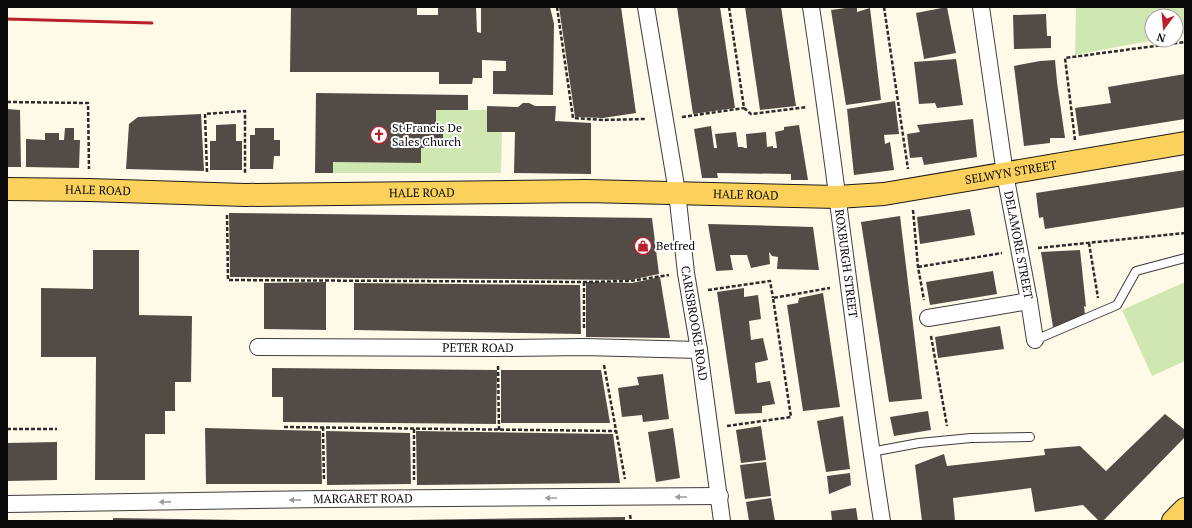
<svg xmlns="http://www.w3.org/2000/svg" width="1192" height="528" viewBox="0 0 1192 528" font-family="'PT Serif',serif">
<style>
.green{fill:#cfe8b1}
.building{fill:#534b46}
.lines{fill:none;stroke-linecap:round;stroke-linejoin:round}
.lane-casing{stroke:#3d3d3d;stroke-width:10}
.street-casing{stroke:#3d3d3d;stroke-width:18}
.primary-casing{stroke:#1b1b1b;stroke-width:24}
.path{stroke:#2c2c2c;stroke-width:2.5;stroke-dasharray:4 2;stroke-linecap:butt}
.lane{stroke:#fff;stroke-width:8}
.street{stroke:#fff;stroke-width:16}
.primary{stroke:#fbd15b;stroke-width:22}
.rail{stroke:#ba212c;stroke-width:3}
.oneway{fill:#9d9d9d}
.labels{text-anchor:middle;stroke-width:4;stroke-linejoin:round;paint-order:stroke}
.poi-label{font-size:12px;fill:#0a0a0a;stroke:#fff;text-anchor:start}
.street-label{font-size:12px;fill:#0a0a0a;stroke:#fff}
</style>
<rect width="100%" height="100%" fill="#fffae7"/>
<g class="green">
<polygon points="1076,7 1185,7 1185,34 1176,36 1176,16 1152,16 1152,40 1154,40 1075,55"/>
<polygon points="436,110 487,110 502,132 501,173 333,173 333,162 421,163 421,148 435,148 443,140 443,131 436,122"/>
<polygon points="1185,282 1185,361 1152,376 1122,310"/>
</g>
<g class="building">
<polygon points="291,7 417,7 417,15 438,15 438,7 476,7 477,32 481,33 481,7 550,7 554,24 553,95 493,94 493,71 506,71 506,61 482,60 482,78 473,78 472,84 439,84 439,72 290,72"/>
<polygon points="559,7 621,7 636,113 603,118 575,117"/>
<polygon points="677,7 720,7 735,108 693,114"/>
<polygon points="745,7 781,7 796,106 760,110"/>
<polygon points="853,7 857,7 857,12 870,8 881,100 846,105 831,10"/>
<polygon points="947,7 956,53 924,59 916,13"/>
<polygon points="1046,14 1047,36 1051,36 1051,48 1014,49 1013,15"/>
<polygon points="956,59 963,105 937,108 935,103 919,104 914,62"/>
<polygon points="1055,60 1057,82 1065,138 1050,138 1050,143 1024,146 1014,66 1040,61"/>
<polygon points="1185,74 1185,119 1079,136 1075,108 1111,103 1108,87"/>
<polygon points="316,93 468,95 468,110 436,110 436,122 443,131 443,140 435,148 421,148 421,163 333,162 333,173 315,173"/>
<polygon points="895,101 899,134 884,135 885,144 890,142 894,170 854,175 847,109"/>
<polygon points="523,103 529,103 535,106 556,106 555,121 591,123 591,174 514,173 515,132 487,132 487,106 518,107"/>
<polygon points="7,109 20,110 21,167 7,167"/>
<polygon points="201,114 204,171 126,169 129,124 138,117"/>
<polygon points="973,119 977,157 924,165 922,157 910,158 907,134 920,132 917,125"/>
<polygon points="236,124 236,141 242,141 242,170 210,170 210,141 216,141 216,125"/>
<polygon points="799,125 808,180 791,180 791,174 717,173 718,178 702,178 694,129 711,126 714,148 717,148 715,134 736,132 738,147 743,147 744,148 747,148 746,134 766,132 767,147 773,146 773,148 777,148 775,132 784,130 784,127"/>
<polygon points="65,128 74,128 74,140 80,140 79,168 26,167 26,139 45,140 45,133 59,133 59,140 64,140"/>
<polygon points="255,128 274,128 274,140 280,140 280,156 274,156 273,169 250,169 250,135 255,135"/>
<polygon points="1185,170 1185,207 1045,229 1043,217 1039,218 1036,193"/>
<polygon points="970,209 975,235 920,244 917,217"/>
<polygon points="229,213 652,218 659,274 630,280 230,277"/>
<polygon points="900,216 922,399 889,402 861,222"/>
<polygon points="708,224 813,227 819,270 777,269 778,257 772,256 769,252 770,264 751,268 747,255 730,255 733,270 716,271"/>
<polygon points="93,250 139,250 139,315 192,316 191,382 175,382 175,411 165,411 165,434 145,434 145,480 95,480 96,357 41,357 41,288 93,289"/>
<polygon points="1080,250 1086,307 1084,306 1085,315 1065,325 1053,327 1041,252"/>
<polygon points="993,271 997,294 930,305 926,282"/>
<polygon points="660,277 670,338 586,337 586,282 632,283"/>
<polygon points="326,282 326,330 264,329 264,283"/>
<polygon points="354,283 580,285 581,334 354,330"/>
<polygon points="744,288 744,297 758,295 761,319 749,321 751,340 763,338 768,360 755,363 757,383 770,381 775,404 762,406 762,413 735,414 717,292"/>
<polygon points="823,293 840,407 803,411 787,305 798,303 799,298"/>
<polygon points="1000,326 1004,349 938,358 935,337"/>
<polygon points="272,368 497,370 496,424 283,422 283,397 272,397"/>
<polygon points="501,370 601,370 610,423 501,423"/>
<polygon points="663,374 669,419 643,422 642,415 622,417 618,388 639,385 637,377"/>
<polygon points="928,411 931,430 894,436 890,417"/>
<polygon points="1165,414 1185,430 1185,437 1103,521 1099,521 1083,505 1035,512 1031,488 953,498 955,521 922,521 915,465 944,454 947,466 1045,455 1044,449 1080,446 1106,471"/>
<polygon points="843,416 850,469 826,472 817,421"/>
<polygon points="761,426 766,460 741,463 736,430"/>
<polygon points="205,428 321,431 322,484 206,484"/>
<polygon points="673,428 680,478 656,482 648,432"/>
<polygon points="326,431 410,433 411,484 327,485"/>
<polygon points="416,431 613,434 620,483 417,485"/>
<polygon points="57,442 57,480 7,481 7,443"/>
<polygon points="766,462 771,496 745,499 740,465"/>
<polygon points="850,473 851,485 829,494 827,476"/>
<polygon points="771,498 775,521 749,521 746,502"/>
<polygon points="856,508 858,521 832,521 831,511"/>
<polygon points="625,517 625,521 407,521 407,520"/>
<polygon points="113,518 241,520 241,521 113,521"/>
</g>
<g class="lines">
<defs>
<g id="lane">
<polyline points="1035,340 1117,305 1136,271 1185,258"/>
<polyline points="871,452 919,443 971,438 1030,437"/>
</g>
<g id="street">
<path id="s1" d="M646,7L677,192L686,273L699,350L722,521"/>
<path id="s2" d="M811,7C837,178 855,350 882,521"/>
<path id="s3" d="M981,7L1005,174L1029,301L1035,340"/>
<polyline points="928,318 1029,301"/>
<path id="s4" d="M258,347L498,348L584,347L699,350"/>
<path id="s5" d="M7,504L325,499L720,496"/>
</g>
<g id="primary">
<path id="s6" d="M7,189L89,190L245,195L586,191L837,197L884,194L1185,143"/>
<polyline points="1173,521 1185,509"/>
</g>
</defs>
<use href="#lane" class="lane-casing"/>
<use href="#street" class="street-casing"/>
<use href="#primary" class="primary-casing"/>
<g class="path">
<polyline points="557,7 573,118 603,120 646,119"/>
<polyline points="729,7 744,108 751,114 807,107"/>
<polyline points="884,7 908,169"/>
<polyline points="7,102 88,103 89,169"/>
<polyline points="682,117 744,108"/>
<polyline points="1075,140 1065,58 1185,42"/>
<polyline points="207,172 205,114 245,111 245,174"/>
<polyline points="913,210 918,267 924,300"/>
<polyline points="227,215 228,280 584,282 630,281 669,275"/>
<polyline points="1089,243 1098,298"/>
<polyline points="1038,248 1185,233"/>
<polyline points="918,267 1002,253"/>
<polyline points="584,282 584,330"/>
<polyline points="708,290 770,281 773,298"/>
<polyline points="931,336 947,426"/>
<polyline points="604,365 625,479"/>
<polyline points="498,366 499,430"/>
<polyline points="727,426 791,417 773,298 830,288"/>
<polyline points="284,427 616,431"/>
<polyline points="323,427 324,481"/>
<polyline points="7,429 57,429"/>
<polyline points="414,429 414,480"/>
<polyline points="630,515 631,521"/>
</g>
<use href="#lane" class="lane"/>
<use href="#street" class="street"/>
<use href="#primary" class="primary"/>
<polyline class="rail" points="7,19 152,23"/>
</g>
<defs><path id="oneway-solid" d="M-6-.8H1V-3.2L6.5 0L1 3.2V.8H-6Z"/></defs>
<g class="oneway">
<use href="#oneway-solid" transform="translate(681 497) rotate(180)"/>
<use href="#oneway-solid" transform="translate(551 498) rotate(180)"/>
<use href="#oneway-solid" transform="translate(295 500) rotate(179)"/>
<use href="#oneway-solid" transform="translate(165 502) rotate(179)"/>
</g>
<defs>
<symbol id="church-ring" viewBox="-11 -11 22 22"><circle r="9.5" fill="#fff" stroke="#ba212c" stroke-width="1.5"/><path d="M-1.2-6h2.4v3.5h3.3v2.4h-3.3V6h-2.4V-.1h-3.3v-2.4h3.3Z" fill="#ba212c"/></symbol>
<symbol id="shop-ring" viewBox="-11 -11 22 22"><circle r="9.5" fill="#fff" stroke="#ba212c" stroke-width="1.5"/><path d="M-5-2.5h2.3a2.7 3.5 0 0 1 5.4 0H5L5.5 6h-11ZM-1.5-2.5h3a1.5 2.3 0 0 0-3 0Z" fill="#ba212c"/></symbol>
</defs>
<g fill-rule="evenodd">
<use href="#church-ring" x="369" y="125" width="20" height="20"/>
<use href="#shop-ring" x="633" y="236" width="20" height="20"/>
</g>
<g class="labels">
<g class="poi-label">
<text x="392" y="132">St Francis De<tspan x="392" dy="14">Sales Church</tspan></text>
<text x="656" y="250">Betfred</text>
</g>
<g class="street-label">
<text dy="4" stroke="none"><textPath href="#s6" startOffset="1006">SELWYN STREET</textPath></text>
<text dy="4" stroke="none"><textPath href="#s6" startOffset="91">HALE ROAD</textPath></text>
<text dy="4" stroke="none"><textPath href="#s6" startOffset="415">HALE ROAD</textPath></text>
<text dy="4" stroke="none"><textPath href="#s6" startOffset="739">HALE ROAD</textPath></text>
<text dy="4" stroke="none"><textPath href="#s3" startOffset="241">DELAMORE STREET</textPath></text>
<text dy="4" stroke="none"><textPath href="#s2" startOffset="259">ROXBURGH STREET</textPath></text>
<text dy="4" stroke="none"><textPath href="#s1" startOffset="320">CARISBROOKE ROAD</textPath></text>
<text dy="4" stroke="none"><textPath href="#s4" startOffset="220">PETER ROAD</textPath></text>
<text dy="4" stroke="none"><textPath href="#s5" startOffset="356">MARGARET ROAD</textPath></text>
</g>
</g>
<rect width="1192" height="528" fill="none" stroke="#0a0a0a" stroke-width="16"/>
<g transform="translate(1164 28) rotate(196)"><circle r="19" fill="#ffffff" stroke="#9d9d9d"/>
<path d="M0-3L7 15L0 10L-7 15Z" fill="#ba212c"/>
<text y="-6" font-size="11" font-weight="bold" text-anchor="middle" fill="#0a0a0a">N</text>
</g>
</svg>
